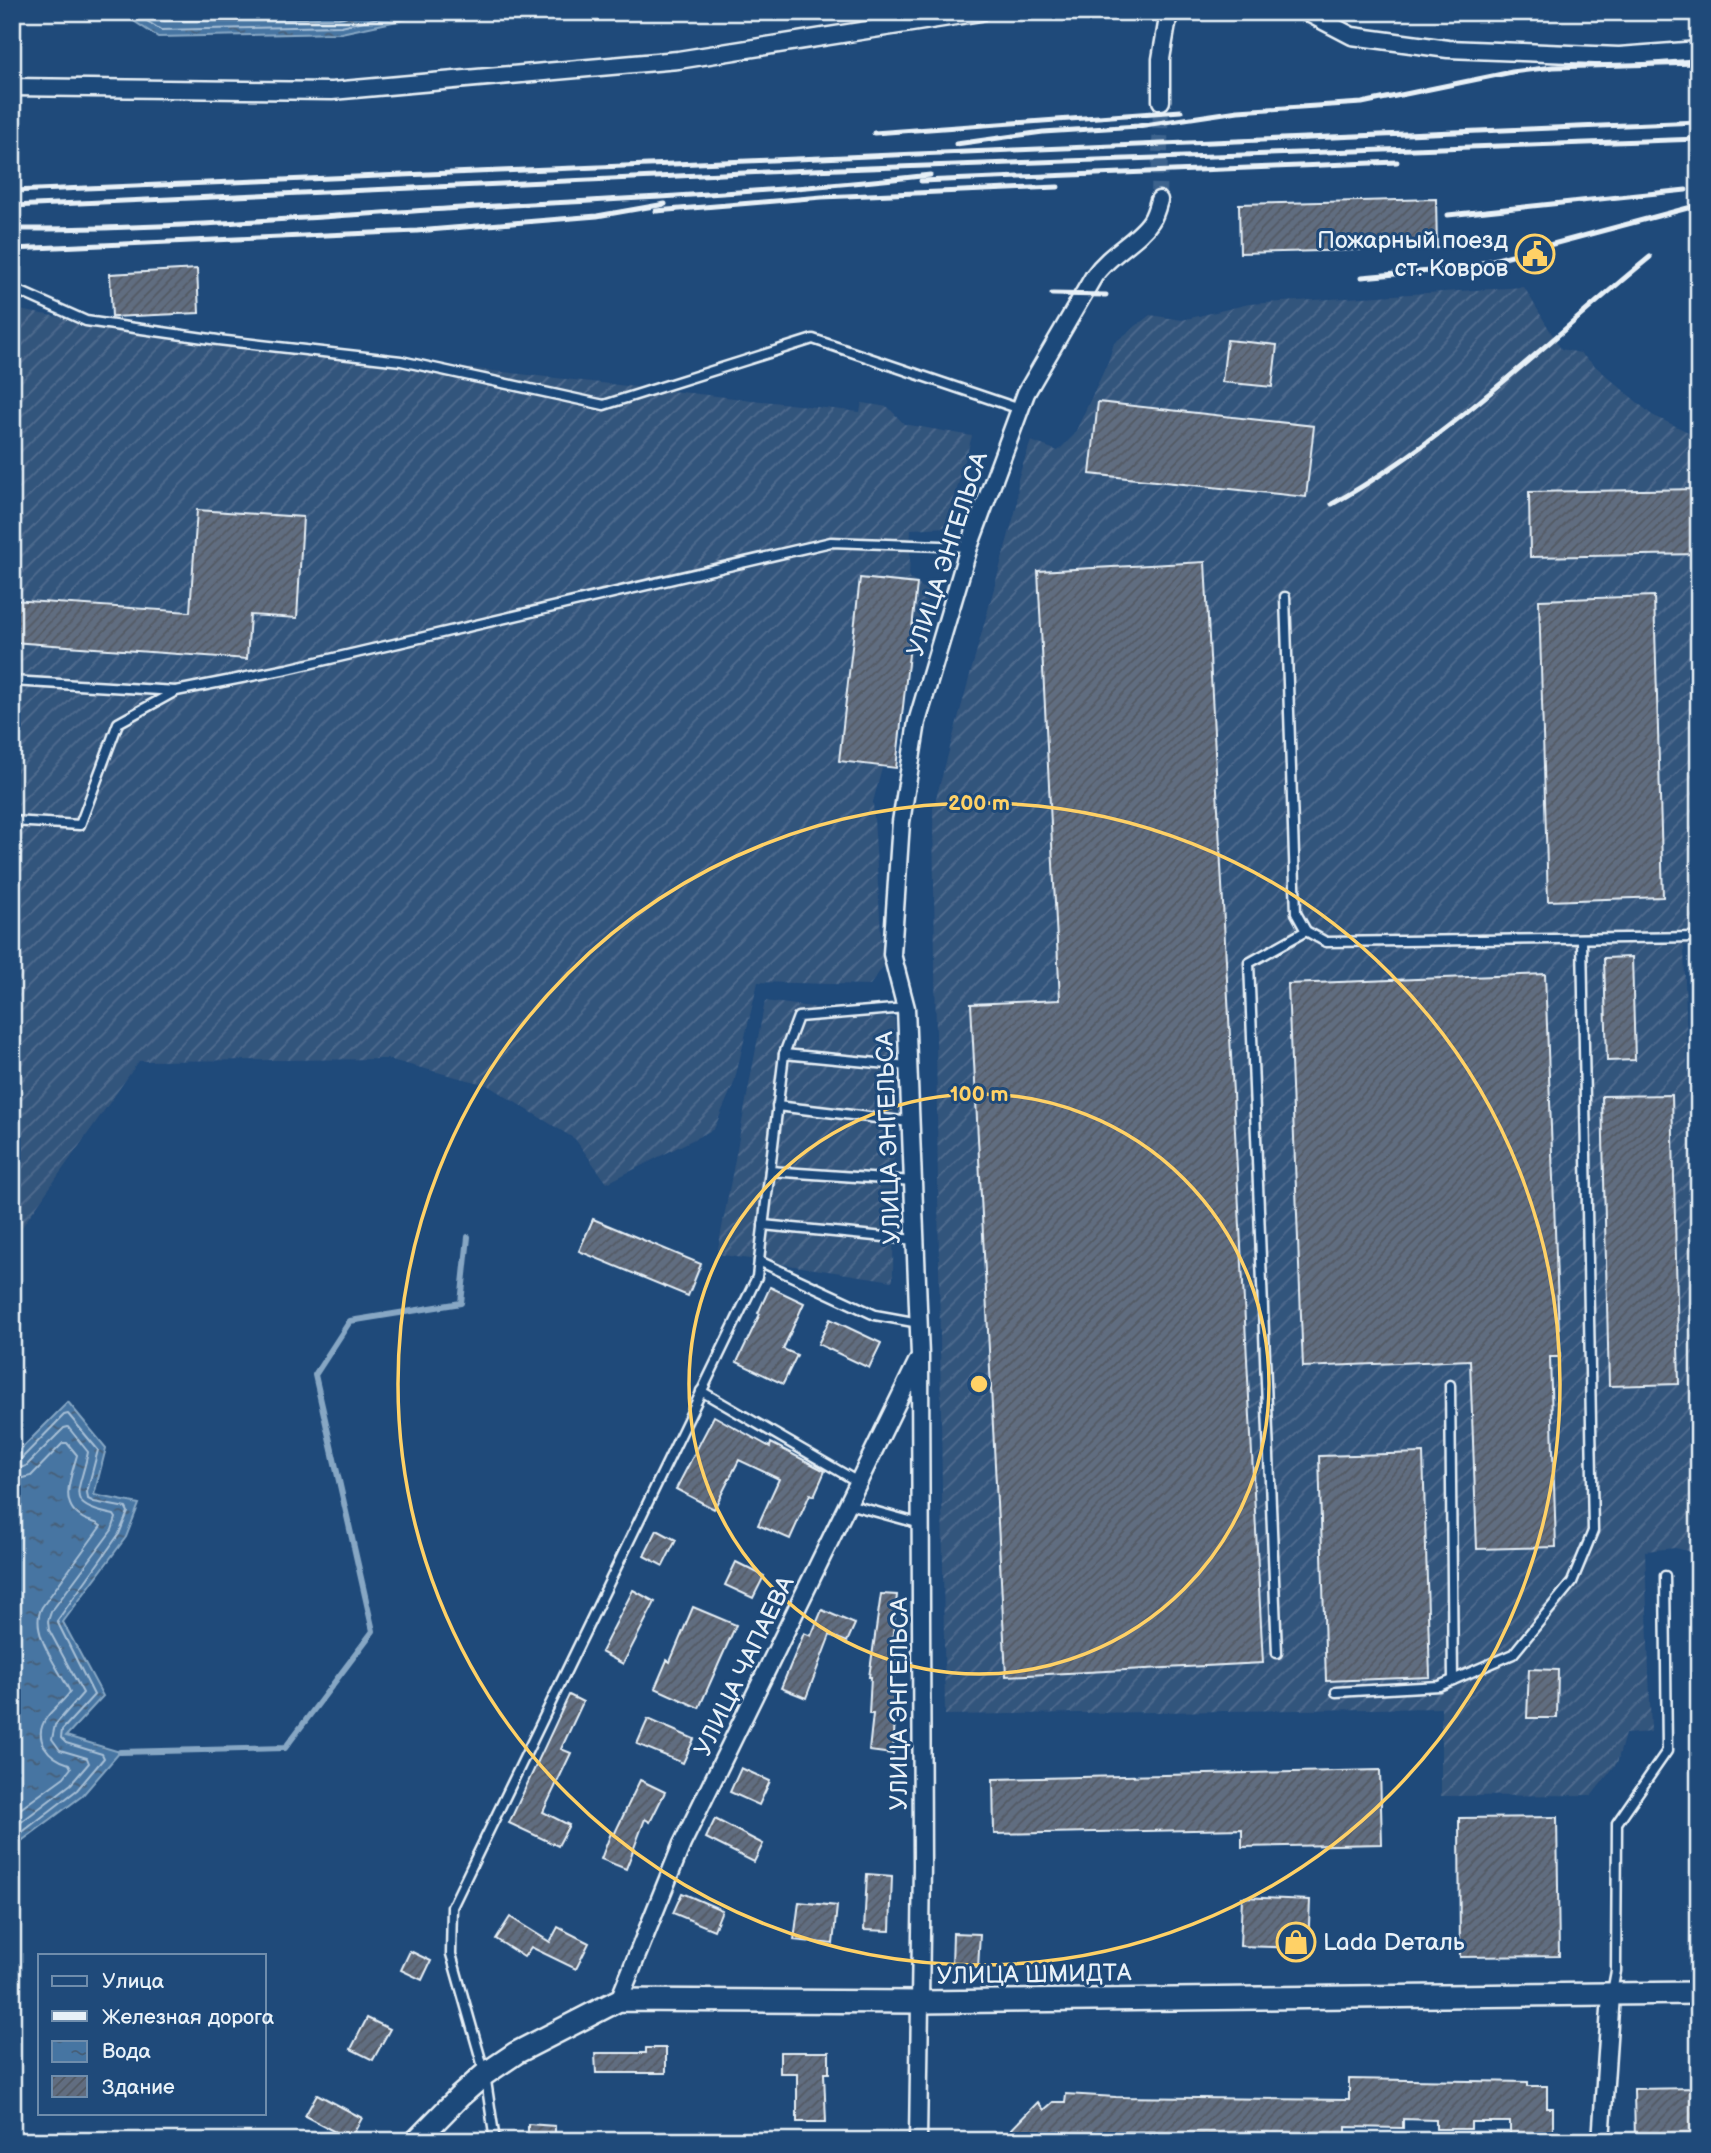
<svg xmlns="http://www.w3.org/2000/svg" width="1711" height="2153" viewBox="0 0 1711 2153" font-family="'Balsamiq Sans',sans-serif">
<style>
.industrial{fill:url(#industrial-furrows)}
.water{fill:url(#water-ripples);stroke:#87a7c4;stroke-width:2}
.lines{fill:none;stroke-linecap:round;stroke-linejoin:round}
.shore{stroke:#a7bfd6;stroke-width:2}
.stream{stroke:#87a7c4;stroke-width:6}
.building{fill:url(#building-hatch);stroke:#e8f1f8;stroke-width:2}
.minor-tunnel{stroke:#3d638d;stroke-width:16;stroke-dasharray:16 8;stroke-linecap:butt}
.service-casing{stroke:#e8f1f8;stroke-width:13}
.minor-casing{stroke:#e8f1f8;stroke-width:21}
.secondary-casing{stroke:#e8f1f8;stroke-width:26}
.service{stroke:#1f4a7a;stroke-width:8}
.minor{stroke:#1f4a7a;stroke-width:16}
.secondary{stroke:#1f4a7a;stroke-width:21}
.rail{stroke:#e8f1f8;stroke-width:5}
.ring{fill:none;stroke:#ffd166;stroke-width:3.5}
.labels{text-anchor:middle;stroke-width:6;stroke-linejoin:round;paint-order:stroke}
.poi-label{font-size:24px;fill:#e8f1f8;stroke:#1f4a7a;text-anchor:end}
.street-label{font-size:24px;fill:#e8f1f8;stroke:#1f4a7a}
.centre{fill:#ffd166;stroke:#1f4a7a;stroke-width:3.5}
.ring-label{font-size:21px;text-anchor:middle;font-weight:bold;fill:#ffd166;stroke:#1f4a7a;stroke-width:6;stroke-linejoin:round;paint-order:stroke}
</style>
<defs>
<pattern id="industrial-furrows" width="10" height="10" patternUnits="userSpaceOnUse" patternTransform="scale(1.75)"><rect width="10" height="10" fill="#33547c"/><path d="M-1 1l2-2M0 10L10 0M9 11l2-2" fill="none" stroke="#516d8f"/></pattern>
<pattern id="water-ripples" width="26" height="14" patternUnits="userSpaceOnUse" patternTransform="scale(1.75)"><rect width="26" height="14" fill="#4675a2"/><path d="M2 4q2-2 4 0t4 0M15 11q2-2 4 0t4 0" fill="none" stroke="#465e76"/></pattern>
<pattern id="building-hatch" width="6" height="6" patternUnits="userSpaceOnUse" patternTransform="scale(1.75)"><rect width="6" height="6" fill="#616d80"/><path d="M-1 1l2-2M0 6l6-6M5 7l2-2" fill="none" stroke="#525962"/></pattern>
</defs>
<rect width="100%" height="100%" fill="#1f4a7a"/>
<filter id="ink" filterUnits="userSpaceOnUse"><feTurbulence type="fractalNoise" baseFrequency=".0143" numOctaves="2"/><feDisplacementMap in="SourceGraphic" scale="14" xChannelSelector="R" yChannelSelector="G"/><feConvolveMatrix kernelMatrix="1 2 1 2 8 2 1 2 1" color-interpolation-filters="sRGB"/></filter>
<g filter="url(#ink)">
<g class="industrial">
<polygon points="1524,287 1561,349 1580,353 1652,415 1699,437 1699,944 1684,946 1690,1155 1699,1156 1699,1554 1675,1548 1645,1551 1651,1732 1625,1734 1617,1763 1592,1795 1441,1796 1441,1708 945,1715 933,809 1017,505 1018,479 1031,441 1058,451 1074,435 1108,362 1114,343 1150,315 1182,320 1249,304"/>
<polygon points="12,309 155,333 860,412 862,403 888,407 904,424 972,436 946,527 911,529 909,578 929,592 873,802 883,967 870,985 758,982 734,1083 714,1129 607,1183 575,1139 487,1085 387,1059 139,1061 12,1241"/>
<polygon points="765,1001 895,1018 893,1281 717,1254"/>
</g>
<g class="water">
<polygon points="120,12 440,12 341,33 158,37"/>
<polygon points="68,1402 106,1448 94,1495 139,1504 126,1537 63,1622 103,1696 66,1736 120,1752 82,1796 12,1848 12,1458"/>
</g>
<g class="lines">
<g class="shore">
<polyline points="133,12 161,30 341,26 406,12"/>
<polyline points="149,12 164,21 339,18 364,12"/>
<polyline points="12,1462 20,1460 64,1415 68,1414 98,1450 87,1492 88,1499 94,1502 126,1508 128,1512 119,1534 57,1621 94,1695 62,1730 61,1738 66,1743 102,1754 104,1758 77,1790 12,1840"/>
<path d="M12,1471L26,1466L64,1428L68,1427L88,1452C80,1493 62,1505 114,1515L116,1518L112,1530L51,1612L48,1621L49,1630L83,1693L55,1725L52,1739L60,1750L87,1758L89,1763L71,1784L12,1829"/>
<path d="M12,1481L31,1476L63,1443H67L77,1455C72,1475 58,1503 81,1517C87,1522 95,1521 101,1526L42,1607C28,1632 59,1668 70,1692C64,1701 54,1708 47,1717C31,1739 49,1758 69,1764L71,1768L64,1777L12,1815"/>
</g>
<polyline class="stream" points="120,1752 285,1748 373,1631 315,1375 350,1321 461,1303 468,1237"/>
</g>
<g class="building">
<polygon points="1436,199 1437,248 1240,253 1239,204"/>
<polygon points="197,269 199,313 112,317 110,274"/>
<polygon points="1227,340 1277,345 1272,387 1222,382"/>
<polygon points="1098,402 1314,426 1306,497 1090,474"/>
<polygon points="1699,489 1699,554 1530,557 1529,492"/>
<polygon points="197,510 303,517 297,618 250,615 247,659 12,642 12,600 190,612"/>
<polygon points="1205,562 1263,1663 1006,1676 971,1004 1060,1000 1038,571"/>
<polygon points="860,578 917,584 896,768 839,761"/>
<polygon points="1654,596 1663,897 1548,901 1539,600"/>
<polygon points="1632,957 1635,1060 1607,1061 1604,958"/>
<polygon points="1545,974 1560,1357 1550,1357 1556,1547 1477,1549 1470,1360 1303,1367 1288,984"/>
<polygon points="1672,1095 1679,1384 1609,1386 1602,1096"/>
<polygon points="593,1219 701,1264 688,1296 579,1251"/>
<polygon points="770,1287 804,1303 783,1349 797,1355 783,1384 737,1362 760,1314 758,1313"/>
<polygon points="830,1319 881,1343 869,1368 818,1344"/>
<polygon points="714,1416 770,1447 771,1443 825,1471 814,1496 810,1494 790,1539 758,1525 779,1479 739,1460 714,1509 676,1489"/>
<polygon points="1423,1453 1430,1677 1326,1681 1319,1456"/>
<polygon points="657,1530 676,1540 663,1566 644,1556"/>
<polygon points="736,1562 764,1576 753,1598 725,1585"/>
<polygon points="633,1590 655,1602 623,1664 601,1652"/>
<polygon points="881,1594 897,1595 891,1653 897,1654 891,1696 896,1697 893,1754 869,1751 873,1714 869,1714 871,1677 869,1677"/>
<polygon points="693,1607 736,1625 699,1708 655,1688 667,1660 670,1662"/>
<polygon points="822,1610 855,1624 847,1642 830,1635 806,1698 781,1688 804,1633 811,1636"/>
<polygon points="1529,1669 1558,1670 1557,1718 1527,1718"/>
<polygon points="569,1695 583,1702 561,1749 571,1753 543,1812 569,1825 558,1846 509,1823"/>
<polygon points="648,1719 694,1739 683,1763 637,1744"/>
<polygon points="741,1768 770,1781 759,1805 730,1792"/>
<polygon points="1380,1770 1382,1844 1242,1847 1242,1829 994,1834 993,1779"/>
<polygon points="640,1780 665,1792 650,1822 645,1819 626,1869 601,1859 611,1833 614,1835"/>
<polygon points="1557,1817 1559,1956 1460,1957 1459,1818"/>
<polygon points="715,1819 763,1844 754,1862 706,1838"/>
<polygon points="867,1874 892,1876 890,1931 864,1930"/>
<polygon points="682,1893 722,1910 714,1930 673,1913"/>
<polygon points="1242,1897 1310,1900 1308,1948 1240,1946"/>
<polygon points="799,1902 837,1906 833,1944 794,1940"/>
<polygon points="510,1917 550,1942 558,1927 589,1943 576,1969 531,1947 524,1957 496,1939"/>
<polygon points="953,1933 980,1934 978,1968 952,1966"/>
<polygon points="410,1951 431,1961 422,1980 401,1970"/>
<polygon points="367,2018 390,2029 373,2060 351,2049"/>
<polygon points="646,2048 666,2048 666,2073 596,2073 595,2053 646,2053"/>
<polygon points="780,2052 829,2052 829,2073 824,2073 826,2122 797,2122 797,2073 780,2073"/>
<polygon points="1349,2079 1528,2082 1528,2086 1547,2086 1547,2108 1553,2108 1553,2141 1510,2141 1510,2122 1471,2122 1471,2129 1436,2129 1436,2120 1403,2119 1403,2128 1346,2127 1346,2139 1330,2138 1330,2141 1294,2141 1294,2136 1259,2136 1258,2141 1223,2141 1223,2135 1189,2135 1189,2141 1155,2141 1155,2132 1118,2132 1118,2141 1000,2141 1038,2102 1044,2110 1053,2102 1065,2102 1066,2094 1116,2097 1349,2100"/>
<polygon points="1698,2088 1698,2141 1635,2141 1634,2089"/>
<polygon points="317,2094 362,2118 350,2140 305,2116"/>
<polygon points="528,2124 555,2126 555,2141 528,2141"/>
</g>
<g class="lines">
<polyline class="minor-tunnel" points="1159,200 1161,101"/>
<defs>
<g id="service">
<polyline points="12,288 86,321 218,340 401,361 604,405 813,339 1020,409"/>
<polyline points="1285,597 1296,913 1306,931 1326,942 1699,937"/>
<polyline points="12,681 176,691 287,669 831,542 969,547"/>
<polyline points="12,821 80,825 118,723 176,691"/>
<polyline points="784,1054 908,1066"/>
<polyline points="777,1106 910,1122"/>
<polyline points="770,1171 913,1181"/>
<polyline points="763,1225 915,1240"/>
<polyline points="759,1261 875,1315 919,1323"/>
<polyline points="1450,1385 1453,1680"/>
<polyline points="701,1391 858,1482"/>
<polyline points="848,1504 921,1524"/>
<polyline points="1277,1653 1249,963 1306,931"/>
<polyline points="1336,1692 1439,1686 1513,1654 1572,1582 1593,1531 1582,939"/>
<polyline points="1612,1992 1616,1971 1617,1823 1667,1751 1665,1576"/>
<polyline points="495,2141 485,2074 451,1954 452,1907 757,1277 784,1054 798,1017 906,1008"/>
</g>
<g id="minor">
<polyline points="1306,12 1352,36 1448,49 1619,56 1699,50"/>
<polyline points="12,87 332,91 678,60 981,12"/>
<polyline points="1161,101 1161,59 1169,12"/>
<polyline points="619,2000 682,1844 917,1362"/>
<path d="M918,2141L922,1865L920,1356L906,1008L892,954L901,822L917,722L969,547L1026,393L1094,276C1110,253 1138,241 1151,221C1155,215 1157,207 1159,200"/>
<polyline points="1601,2141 1611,1995"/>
</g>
<polyline id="secondary" points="416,2141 459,2097 485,2074 516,2053 619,2000 919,2002 1699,1993"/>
</defs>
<use href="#service" class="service-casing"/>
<use href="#minor" class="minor-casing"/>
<use href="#secondary" class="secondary-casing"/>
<use href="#service" class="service"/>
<use href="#minor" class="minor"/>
<use href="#secondary" class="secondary"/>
<g class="rail">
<polyline points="874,133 1181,111"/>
<polyline points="956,144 1043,132 1138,126 1238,111 1362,103 1512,72 1553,67 1699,63"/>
<polyline points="921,181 1397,162"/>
<polyline points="12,191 1699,122"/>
<polyline points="12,206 811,170 1699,139"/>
<polyline points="656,211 822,197 1058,187"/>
<polyline points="1448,215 1686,190"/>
<path d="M12,229C162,230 312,217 461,208C617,199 774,193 930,175"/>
<polyline points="12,249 417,231 597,216 665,204"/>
<polyline points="1362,277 1463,268 1699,205"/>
<polyline points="1052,294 1106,295"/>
<path d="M1332,504C1448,440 1547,341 1650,257"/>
</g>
</g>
</g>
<g class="ring">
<circle cx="979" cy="1384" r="290"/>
<circle cx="979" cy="1384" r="581"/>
</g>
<defs>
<symbol id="civic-ring" viewBox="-11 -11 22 22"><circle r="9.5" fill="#1f4a7a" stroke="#ffd166" stroke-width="1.5"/><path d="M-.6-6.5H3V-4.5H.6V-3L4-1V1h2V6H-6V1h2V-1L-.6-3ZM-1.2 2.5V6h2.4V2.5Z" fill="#ffd166"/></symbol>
<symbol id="shop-ring" viewBox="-11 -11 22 22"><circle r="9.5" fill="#1f4a7a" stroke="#ffd166" stroke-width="1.5"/><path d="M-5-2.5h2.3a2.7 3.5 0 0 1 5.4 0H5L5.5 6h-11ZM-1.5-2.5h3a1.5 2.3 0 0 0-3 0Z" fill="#ffd166"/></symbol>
</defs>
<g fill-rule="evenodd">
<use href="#civic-ring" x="1513" y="232" width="44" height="44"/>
<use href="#shop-ring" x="1274" y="1920" width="44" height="44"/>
</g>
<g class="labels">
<g class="poi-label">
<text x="1508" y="248">Пожарный поезд<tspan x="1508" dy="28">ст. Ковров</tspan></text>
<text x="1323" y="1950" text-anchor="start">Lada Dеталь</text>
</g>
<g class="street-label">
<text transform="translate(947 554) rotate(-72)" y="8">УЛИЦА ЭНГЕЛЬСА</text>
<text transform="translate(888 1138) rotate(-92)" y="8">УЛИЦА ЭНГЕЛЬСА</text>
<text transform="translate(744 1666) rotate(-64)" y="8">УЛИЦА ЧАПАЕВА</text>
<text transform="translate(899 1704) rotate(-90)" y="8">УЛИЦА ЭНГЕЛЬСА</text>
<text transform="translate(1034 1974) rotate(-1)" y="8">УЛИЦА ШМИДТА</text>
</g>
</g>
<circle cx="979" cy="1384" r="10" class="centre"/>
<g class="ring-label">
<text x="979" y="810">200 m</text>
<text x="979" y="1101">100 m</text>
</g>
<rect width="1711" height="2153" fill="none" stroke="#1f4a7a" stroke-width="42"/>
<rect x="21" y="21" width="1669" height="2111" fill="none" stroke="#e8f1f8" stroke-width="2.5" filter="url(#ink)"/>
<rect x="38" y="1954" width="228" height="161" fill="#1f4a7a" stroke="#6f8dac" stroke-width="2"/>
<rect x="52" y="1976" width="35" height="10" fill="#1f4a7a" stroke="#6f8dac" stroke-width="2"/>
<text x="102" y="1988" font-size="21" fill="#e8f1f8">Улица</text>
<rect x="52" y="2011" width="35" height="10" fill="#e8f1f8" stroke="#6f8dac" stroke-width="2"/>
<text x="102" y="2024" font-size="21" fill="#e8f1f8">Железная дорога</text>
<rect x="52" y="2041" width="35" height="21" fill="url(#water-ripples)" stroke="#6f8dac" stroke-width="2"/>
<text x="102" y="2058" font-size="21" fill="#e8f1f8">Вода</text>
<rect x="52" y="2076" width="35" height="21" fill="url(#building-hatch)" stroke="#6f8dac" stroke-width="2"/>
<text x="102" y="2094" font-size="21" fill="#e8f1f8">Здание</text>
</svg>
